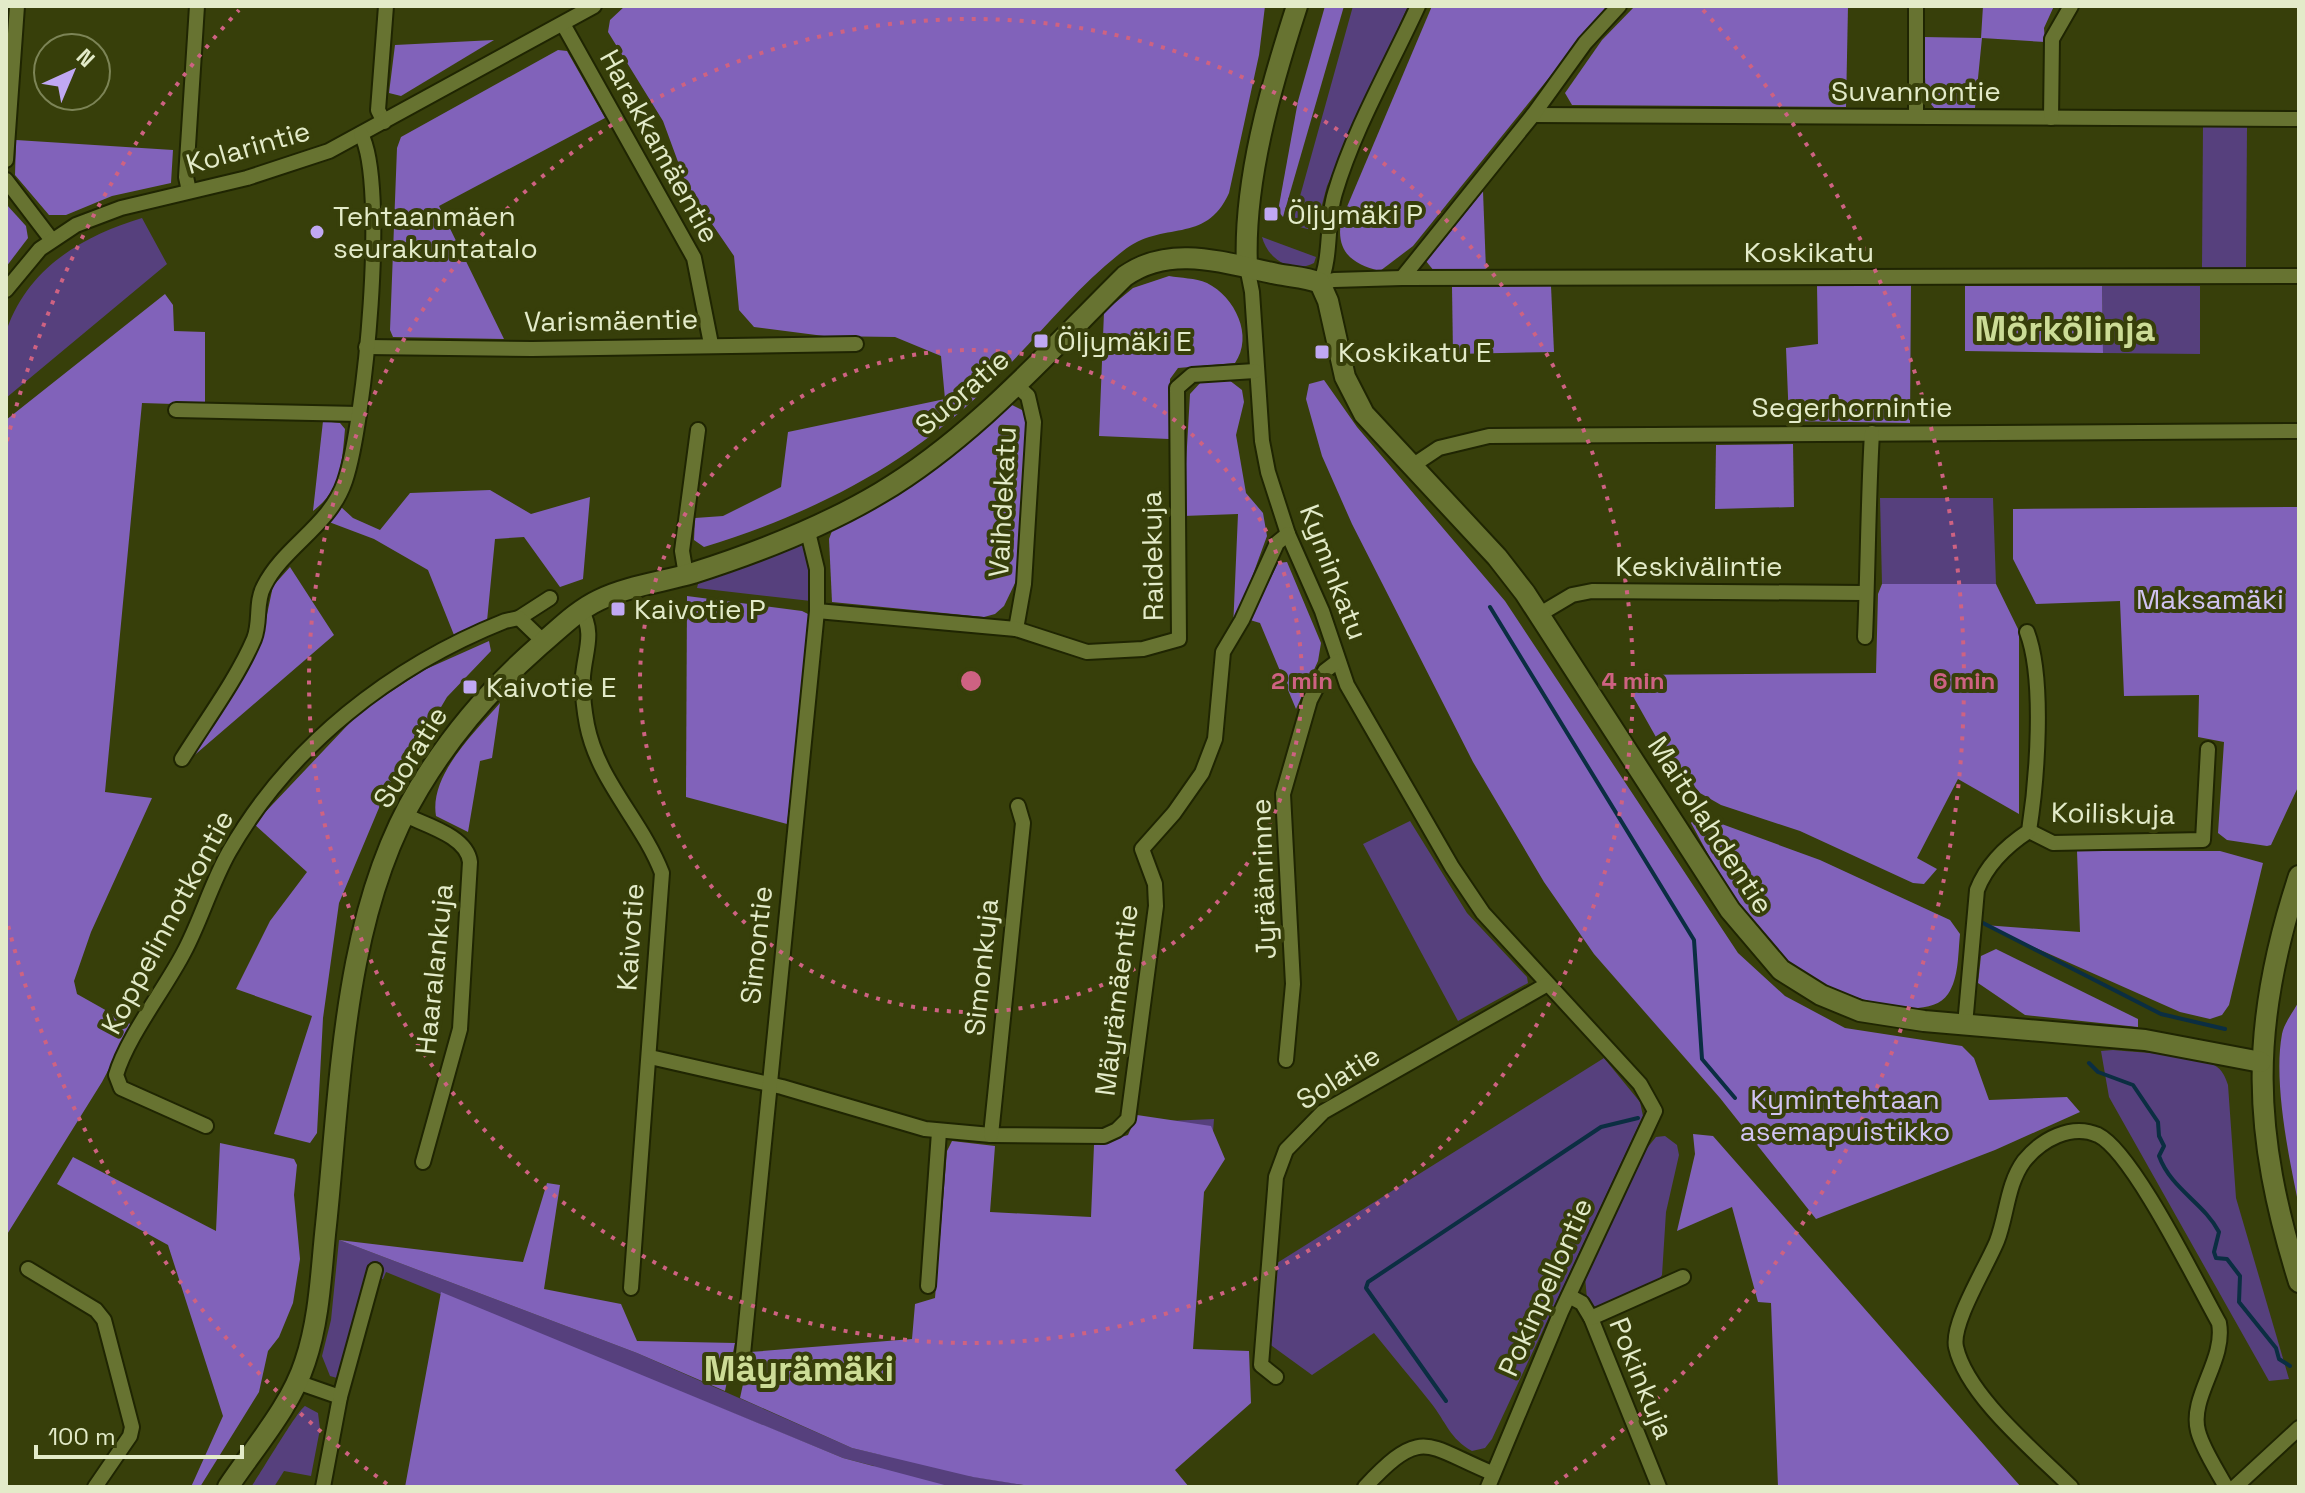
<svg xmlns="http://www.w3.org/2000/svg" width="2305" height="1493" viewBox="0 0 2305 1493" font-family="'Space Grotesk',sans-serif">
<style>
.green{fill:#56407d}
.forest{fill:#8162ba}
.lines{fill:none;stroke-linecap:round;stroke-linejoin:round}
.stream{stroke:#0b2e42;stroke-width:4}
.street-casing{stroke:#1f2502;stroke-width:18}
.secondary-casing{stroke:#1f2502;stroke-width:24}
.street{stroke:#677331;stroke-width:14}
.secondary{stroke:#677331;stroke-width:20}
.ring{fill:none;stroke:#ce6282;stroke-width:4;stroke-dasharray:4 8}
.poi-dot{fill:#c0a8f3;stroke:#373f0a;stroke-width:3}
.labels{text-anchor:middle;stroke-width:8;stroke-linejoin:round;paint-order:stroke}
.street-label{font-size:28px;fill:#e3ebc9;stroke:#373f0a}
.poi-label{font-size:28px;fill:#e3ebc9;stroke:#373f0a;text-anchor:start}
.park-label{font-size:28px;fill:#d0c3f1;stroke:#373f0a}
.district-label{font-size:36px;font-weight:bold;fill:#ccdc96;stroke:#373f0a}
.centre{fill:#ce6282;stroke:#373f0a;stroke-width:4}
.ring-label{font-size:24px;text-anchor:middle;font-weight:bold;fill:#ce6282;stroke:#373f0a;stroke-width:8;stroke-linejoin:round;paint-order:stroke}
</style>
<rect width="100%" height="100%" fill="#373f0a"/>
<g class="green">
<polygon points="1353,6 1408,6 1327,186 1315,231 1292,225"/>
<polygon points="2203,126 2247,127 2246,268 2202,268"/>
<path d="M142,218L167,264L6,398C6,377 1,347 7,329C29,267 83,236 142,218Z"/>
<path d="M1262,237L1316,257L1314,263C1292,274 1268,260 1262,237Z"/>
<polygon points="2102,286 2200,286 2200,354 2103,353"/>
<polygon points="1880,498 1993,498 1996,584 1882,584"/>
<polygon points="800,543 809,550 811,601 697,588 699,580"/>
<polygon points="1410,821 1467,913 1527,977 1528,983 1458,1021 1363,844"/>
<path d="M2113,1050C2141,1053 2190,1053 2214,1065C2223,1070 2225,1077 2228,1085L2236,1198L2289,1379L2269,1381L2109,1097L2101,1051Z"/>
<path d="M1604,1058L1640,1102L1643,1116L1492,1439L1485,1448L1472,1451C1450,1439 1446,1422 1431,1403C1413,1380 1393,1357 1374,1333L1312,1375L1268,1343L1277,1263Z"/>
<polygon points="1214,1119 1210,1171 969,1476 1036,1487 861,1487 874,1466 843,1458 386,1272 383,1279 367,1280 337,1378 330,1376 322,1356 331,1320 339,1240 637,1353 852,1448 882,1455 973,1371 1167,1121"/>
<path d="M1665,1136L1677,1145L1679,1155L1666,1212L1662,1275C1652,1291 1615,1306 1596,1308L1587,1299L1585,1277L1647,1148L1656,1137Z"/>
<path d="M305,1406L318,1413L320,1429L311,1476L284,1471L274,1487H251C261,1473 297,1411 305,1406Z"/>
</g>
<g class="forest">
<path d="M625,6H1265L1259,55L1229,193C1205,246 1163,219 1123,251C1072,291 1033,343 986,388C907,466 809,515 704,547L694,540L695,518L723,516L781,487L788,432L945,399L941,356L895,337L824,336L754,327L739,310L734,256L688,189L663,121L608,32L610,20Z"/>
<polygon points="1325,6 1344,6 1283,217 1278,211 1298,101"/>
<path d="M1432,6H1607L1413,246L1380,271C1351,264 1336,251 1341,221Z"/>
<polygon points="1635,6 1848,6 1846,107 1572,105 1565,93 1602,40"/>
<polygon points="1983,6 2054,6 2044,28 2045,42 1982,38 1975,108 1935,109 1926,98 1923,37 1981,38"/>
<polygon points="494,40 401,96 389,93 395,45"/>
<polygon points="558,50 567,51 605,118 439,206 504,339 393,337 390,330 397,148 401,137"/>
<polygon points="16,140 173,150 171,183 112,196 66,215 49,215 15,175"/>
<polygon points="1483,191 1486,270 1434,271 1426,261"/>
<polygon points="6,204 26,226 28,238 6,267"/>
<path d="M1169,276C1181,278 1195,278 1207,283C1235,297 1254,336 1235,363L1178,368L1170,379L1169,439L1099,436L1104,312L1133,288Z"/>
<polygon points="1911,283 1910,423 1789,421 1786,348 1818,344 1817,285"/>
<polygon points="1551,286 1554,352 1453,354 1452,287"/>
<polygon points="1965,286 2102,286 2103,353 1965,351"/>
<polygon points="165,294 173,305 174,331 205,332 205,405 142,403 105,792 152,798 91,932 74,981 77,994 132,1025 102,1082 6,1236 6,420"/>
<polygon points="1229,380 1242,390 1244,402 1236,435 1246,493 1263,513 1267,536 1233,629 1238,514 1183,516 1190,394 1201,382"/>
<polygon points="1324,380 1357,427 1505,601 1738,953 1785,996 1845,1028 1962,1046 1974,1058 1989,1100 2067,1097 2080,1112 1995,1150 1816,1219 1720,1098 1594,954 1544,882 1473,762 1352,524 1322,456 1306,399 1309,384"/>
<polygon points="1010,404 1024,411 1028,430 1016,581 1004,606 995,614 984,617 832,602 829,539 832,531"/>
<path d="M323,421L340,423L345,429C342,463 341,490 313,511Z"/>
<polygon points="1793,444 1794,507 1715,509 1716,445"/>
<polygon points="490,490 531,514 590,497 583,579 560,587 524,537 495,539 487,621 454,635 428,570 374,539 329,522 341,507 353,518 380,530 410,493"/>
<polygon points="2299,507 2299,785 2271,845 2267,846 2227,840 2218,833 2224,742 2198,737 2199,695 2124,696 2120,601 2036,604 2013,559 2013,509"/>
<polygon points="1287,562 1321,643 1318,661 1296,709 1260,623 1250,620 1278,563"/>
<polygon points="290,567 334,635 190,759 261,643 273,586"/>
<polygon points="1882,584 1996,584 2019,631 2019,814 1958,779 1917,858 1937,869 1924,884 1913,883 1800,831 1721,805 1700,793 1661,746 1621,675 1876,673 1878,594"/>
<polygon points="687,596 802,611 812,616 787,824 686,797"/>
<polygon points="489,641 491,651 447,697 409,761 389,784 339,903 323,1018 317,1133 310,1143 274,1134 312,1016 236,989 270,921 307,872 254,824 360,712 424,670"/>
<path d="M500,703L492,758L480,761L468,832L436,816C429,775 475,732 500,703Z"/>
<path d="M1697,815L1820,860L1950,920L1960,934C1958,953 1959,978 1948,994C1923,1031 1815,986 1789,964C1745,926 1718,872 1691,823Z"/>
<polygon points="2077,851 2220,851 2263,863 2229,1005 2222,1015 2210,1019 2180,1012 1984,925 2080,932"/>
<polygon points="1996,949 2138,1019 2138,1027 2025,1015 1978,983 1981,956"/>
<path d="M2299,1001V1206C2289,1158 2273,1082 2282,1034C2284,1023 2294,1011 2299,1001Z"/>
<polygon points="1137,1115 1211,1126 1225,1159 1204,1192 1193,1349 1249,1351 1251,1403 1175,1470 1189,1487 1036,1487 973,1477 852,1448 740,1398 750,1352 912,1339 915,1304 935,1298 947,1151 952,1141 995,1146 990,1212 1091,1217 1094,1145 1128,1135"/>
<polygon points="1693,1134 1713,1136 2021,1487 1778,1487 1771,1303 1758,1302 1732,1207 1677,1231 1695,1154"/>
<polygon points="220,1143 294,1159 297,1165 294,1195 300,1259 293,1303 279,1337 268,1351 259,1392 200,1487 191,1487 223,1416 168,1245 57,1184 73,1157 216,1231"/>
<polygon points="547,1183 560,1185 544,1289 621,1304 637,1341 735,1343 725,1391 637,1353 339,1240 523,1262"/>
<polygon points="441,1292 843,1458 952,1487 405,1487"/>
</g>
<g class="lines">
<g class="stream">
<polyline points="1490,607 1694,940 1702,1059 1735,1098"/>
<polyline points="1981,922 2161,1014 2225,1029"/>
<path d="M2089,1063L2098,1072L2133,1085L2158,1122L2159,1136L2164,1146L2159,1156C2171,1189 2204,1203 2219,1232L2214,1252L2216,1258L2227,1259L2240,1276L2239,1302L2276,1348L2279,1359L2290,1366"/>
<polyline points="1446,1401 1366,1288 1368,1282 1601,1127 1638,1118"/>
</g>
<defs>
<g id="street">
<polyline points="1916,6 1916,116"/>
<polyline points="563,24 694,258 711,344"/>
<polyline points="1533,115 2299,119"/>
<polyline points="2051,118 2052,39 2071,6"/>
<polyline points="384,122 378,110 386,6"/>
<polyline points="6,160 17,6"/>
<polyline points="6,180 51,239"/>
<polyline points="189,191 186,177 197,6"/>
<polyline points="1247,267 1252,292 1262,441 1268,472 1288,534 1322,611 1347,685 1452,867 1483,913 1640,1084 1655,1111 1561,1312 1488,1487"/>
<polyline points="1402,278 1533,115 1585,43 1619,6"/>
<polyline points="1320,283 1334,280 1402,278 2299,276"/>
<path d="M1320,283C1332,256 1326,222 1335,193C1354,129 1390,67 1418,6"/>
<polyline points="6,290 40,249 76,225 121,208 247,178 329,151 594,6"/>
<polyline points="366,347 532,349 856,344"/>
<polyline points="1015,384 1028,396 1034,422 1024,584 1016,629"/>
<polyline points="176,410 359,414"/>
<polyline points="1412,466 1439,448 1489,436 2299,431"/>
<polyline points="686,575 682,551 698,430"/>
<path d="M581,610C595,633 585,651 583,676C582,692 584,709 587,725C598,781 642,821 662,873L631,1288"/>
<polyline points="817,611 1016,629 1087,652 1143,649 1179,639 1177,388 1192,375 1255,371"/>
<polyline points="1540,614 1572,595 1592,591 1864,593"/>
<polyline points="519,618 550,598"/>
<path d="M1865,637C1868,569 1868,501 1872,433"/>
<path d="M182,759C205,722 237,679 254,639C261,622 255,602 264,586C284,546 330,526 345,481C365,423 388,184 361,134"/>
<path d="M405,815C425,825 467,836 470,862L460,1029L423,1162"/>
<polyline points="2029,831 2053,843 2203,840 2208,749"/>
<path d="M1965,1025L1977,890C1987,864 2006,846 2029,831C2037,780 2045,679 2027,632"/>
<polyline points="650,1057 782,1087 925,1129 991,1135 1104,1136 1117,1130 1128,1119 1156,906 1155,884 1142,849 1174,813 1202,773 1215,739 1223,652 1242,620 1277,543 1288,534"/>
<polyline points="1286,1060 1293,984 1283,794 1310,700 1325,671 1338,661"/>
<path d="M206,1126L121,1088L116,1075C127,1037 165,989 184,952C201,920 211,884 229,852C290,745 392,666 505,621L519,618L544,642"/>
<polyline points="991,1135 1023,823 1018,806"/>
<polyline points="28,1269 96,1310 104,1320 132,1427 130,1436 95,1487"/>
<polyline points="928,1286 939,1132"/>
<polyline points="1569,1296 1582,1303 1591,1318 1659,1487"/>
<polyline points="1591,1318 1683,1277"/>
<polyline points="742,1364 817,611 817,569 808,532"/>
<polyline points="1276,1377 1261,1365 1276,1177 1286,1150 1323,1112 1546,985"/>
<polyline points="297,1382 340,1397 323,1487"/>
<polyline points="340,1397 375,1270"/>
<path d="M1365,1487C1423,1425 1426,1446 1492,1473"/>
<path d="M2071,1487C2036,1452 1967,1396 1956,1347C1951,1323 1987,1266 1997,1241C2007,1215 2007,1184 2024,1161C2041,1140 2071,1123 2098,1135C2133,1152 2197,1284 2219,1323C2226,1360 2189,1397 2198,1431C2203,1450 2217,1470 2226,1487"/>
<polyline points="2235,1487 2299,1428"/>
</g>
<g id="secondary">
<path d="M1247,267C1243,182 1271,86 1297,6"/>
<path d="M2299,876C2249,1027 2252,1132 2299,1282"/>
<path d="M228,1487C254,1448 291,1406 305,1362C320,1318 321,1270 326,1225C341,1082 343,913 419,788C452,733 492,687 540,645C559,629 576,611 599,600C628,586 662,582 693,573C759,552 821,528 880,493C973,438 1049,351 1125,276C1172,243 1227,264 1277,274C1292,277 1306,277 1320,283L1328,301L1345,377L1364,414L1497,557L1525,593L1730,910L1781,970L1821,995L1860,1011L1924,1021L2145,1040L2261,1062"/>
</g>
</defs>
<use href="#street" class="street-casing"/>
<use href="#secondary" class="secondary-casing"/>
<use href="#street" class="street"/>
<use href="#secondary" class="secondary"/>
</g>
<g class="ring">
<circle cx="971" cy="681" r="331"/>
<circle cx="971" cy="681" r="662"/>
<path d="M387 1484A993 993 0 0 1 7 921M7 441A993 993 0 0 1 239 10M1703 10A993 993 0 0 1 1555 1484"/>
</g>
<g class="poi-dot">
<rect x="1263" y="206" width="16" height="16" rx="4"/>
<circle cx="317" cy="232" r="8"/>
<rect x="1033" y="333" width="16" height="16" rx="4"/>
<rect x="1314" y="344" width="16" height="16" rx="4"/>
<rect x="610" y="601" width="16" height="16" rx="4"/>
<rect x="462" y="679" width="16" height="16" rx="4"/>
</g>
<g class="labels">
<g class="street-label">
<text x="1916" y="101">Suvannontie</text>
<text transform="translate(660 146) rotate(61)" y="10">Harakkamäentie</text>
<text transform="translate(248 147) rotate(-16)" y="10">Kolarintie</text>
<text x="1809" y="262">Koskikatu</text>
<text transform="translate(611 320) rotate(-1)" y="10">Varismäentie</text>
<text transform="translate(962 392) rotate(-41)" y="10">Suoratie</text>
<text x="1852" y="417">Segerhornintie</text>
<text transform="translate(1002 502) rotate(-87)" y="10">Vaihdekatu</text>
<text transform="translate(1152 556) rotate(-91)" y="10">Raidekuja</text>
<text x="1699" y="576">Keskivälintie</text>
<text transform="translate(1334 572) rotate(69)" y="10">Kyminkatu</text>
<text transform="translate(410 757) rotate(-58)" y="10">Suoratie</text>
<text transform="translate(2113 813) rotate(1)" y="10">Koiliskuja</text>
<text transform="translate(1711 825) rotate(57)" y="10">Maitolahdentie</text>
<text transform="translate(1263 879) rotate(-92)" y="10">Jyräänrinne</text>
<text transform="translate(167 922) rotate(-62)" y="10">Koppelinnotkontie</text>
<text transform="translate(630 937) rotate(-86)" y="10">Kaivotie</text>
<text transform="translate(756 945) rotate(-84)" y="10">Simontie</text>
<text transform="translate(981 967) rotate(-84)" y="10">Simonkuja</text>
<text transform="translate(434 969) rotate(-84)" y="10">Haaralankuja</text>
<text transform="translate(1116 1000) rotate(-83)" y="10">Mäyrämäentie</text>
<text transform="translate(1338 1077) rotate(-33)" y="10">Solatie</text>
<text transform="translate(1545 1287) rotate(-66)" y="10">Pokinpellontie</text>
<text transform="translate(1642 1378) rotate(68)" y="10">Pokinkuja</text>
</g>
<g class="poi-label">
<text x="1287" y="224">Öljymäki P</text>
<text x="333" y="226">Tehtaanmäen<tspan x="333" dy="32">seurakuntatalo</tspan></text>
<text x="1057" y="351">Öljymäki E</text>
<text x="1338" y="362">Koskikatu E</text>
<text x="634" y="619">Kaivotie P</text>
<text x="486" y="697">Kaivotie E</text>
</g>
<g class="park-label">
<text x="2210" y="609">Maksamäki</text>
<text x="1845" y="1109">Kymintehtaan<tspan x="1845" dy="32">asemapuistikko</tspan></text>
</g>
<g class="district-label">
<text x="2065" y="341">Mörkölinja</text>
<text x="799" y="1381">Mäyrämäki</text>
</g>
</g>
<circle cx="971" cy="681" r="12" class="centre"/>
<g class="ring-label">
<text x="1302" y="689">2 min</text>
<text x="1633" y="689">4 min</text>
<text x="1964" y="689">6 min</text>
</g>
<rect width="2305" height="1493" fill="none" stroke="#e3ebc9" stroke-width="16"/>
<g transform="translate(72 72) rotate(44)"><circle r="38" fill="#373f0a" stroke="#7c8456" stroke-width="2"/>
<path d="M0-6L14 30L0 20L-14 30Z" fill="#c0a8f3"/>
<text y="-12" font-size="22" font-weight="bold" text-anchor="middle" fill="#e3ebc9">N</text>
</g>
<path d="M36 1445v12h206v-12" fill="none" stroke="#e3ebc9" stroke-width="4"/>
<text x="48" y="1445" font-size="24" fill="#e3ebc9" stroke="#373f0a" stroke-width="6" paint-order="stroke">100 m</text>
</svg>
